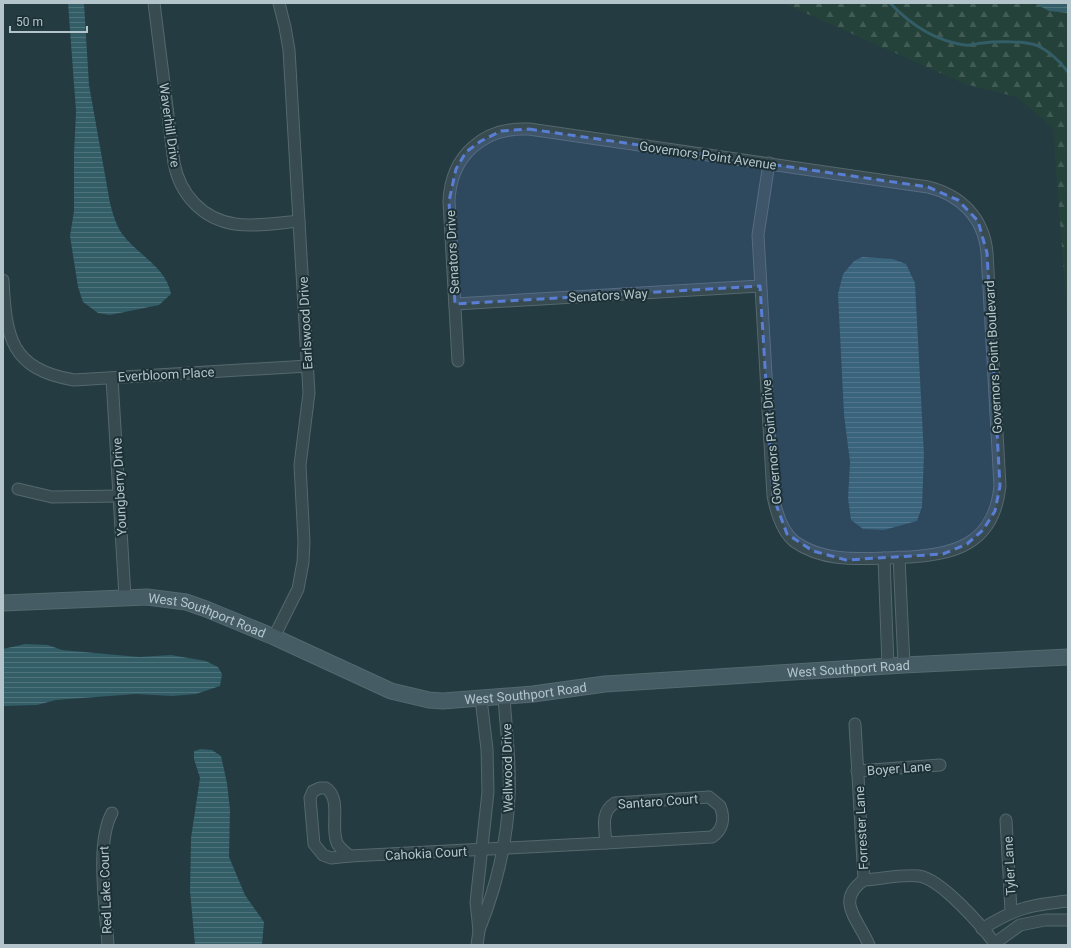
<svg xmlns="http://www.w3.org/2000/svg" width="1071" height="948" viewBox="0 0 1071 948" font-family="Roboto,sans-serif">
<style>
.forest{fill:url(#forest-firs)}
.water{fill:url(#water-rules)}
.lines{fill:none;stroke-linecap:round;stroke-linejoin:round}
.stream{stroke:#335d67;stroke-width:3}
.minor-casing{stroke:#55686e;stroke-width:13}
.secondary-casing{stroke:#55686e;stroke-width:17}
.minor{stroke:#374b50;stroke-width:11}
.secondary{stroke:#455c64;stroke-width:15}
.marked{fill:#597ed3;fill-opacity:0.2;stroke:#597ed3;stroke-width:3;stroke-dasharray:8 5;stroke-linejoin:round}
.labels{text-anchor:middle;stroke-width:4;stroke-linejoin:round;paint-order:stroke}
.street-label{font-size:13px;fill:#b3c5cb;stroke:#1c3035}
</style>
<defs>
<pattern id="forest-firs" width="22" height="20" patternUnits="userSpaceOnUse"><rect width="22" height="20" fill="#25423a"/><path d="M5 1l3.5 6h-7zM16 11l3.5 6h-7z" fill="#425c55"/></pattern>
<pattern id="water-rules" width="6" height="5" patternUnits="userSpaceOnUse"><rect width="6" height="5" fill="#335d67"/><path d="M0 2.5h6" fill="none" stroke="#4e737b"/></pattern>
</defs>
<rect width="100%" height="100%" fill="#233b41"/>
<polygon class="forest" points="783,3 1037,3 1068,12 1068,327 1053,128 1017,97 965,84"/>
<g class="water">
<path d="M68,3H84L89,85L110,203C113,214 116,226 123,235C139,256 166,267 171,294L159,305L110,315L98,313L83,302L78,287L70,236L74,211V153L76,111Z"/>
<polygon points="1034,3 1068,3 1068,13 1049,11"/>
<polygon points="862,257 893,259 906,264 915,283 924,455 922,507 917,521 884,530 863,529 851,520 848,498 850,462 844,415 838,294 843,274 854,261"/>
<polygon points="25,644 48,645 62,650 139,657 171,655 206,661 218,667 222,674 220,686 196,694 172,696 136,694 56,700 37,705 3,706 3,649"/>
<polygon points="201,749 212,750 221,756 227,783 230,810 229,857 245,895 264,922 262,945 195,945 190,891 191,838 200,778 194,759 194,751"/>
</g>
<g class="lines">
<path class="stream" d="M890,3C910,24 935,41 965,45C971,46 977,43 983,43C996,41 1027,41 1038,46C1049,51 1061,63 1068,72"/>
<defs>
<g id="minor">
<path d="M154,3L174,163C180,194 202,219 235,224C255,227 279,223 299,221"/>
<path d="M3,280C6,337 10,369 74,380L308,366"/>
<polyline points="455,304 760,286"/>
<path d="M458,361L449,201C451,155 484,127 529,129L928,187C961,195 984,218 987,253L1000,486C993,554 941,556 886,558C854,559 823,561 795,542C782,532 776,511 773,496L758,235L769,163"/>
<polyline points="112,378 125,597"/>
<polyline points="18,489 52,497 120,496"/>
<polyline points="899,557 904,665"/>
<polyline points="884,558 888,666"/>
<polyline points="274,637 298,589 303,562 304,542 300,465 309,393 289,50 285,27 279,3"/>
<polyline points="855,724 864,880"/>
<polyline points="857,771 940,765"/>
<path d="M320,788H326C342,799 330,827 337,843C340,849 345,852 350,856L331,858L323,855L314,844L310,798L313,791Z"/>
<path d="M709,797L720,806C725,818 723,830 712,837L606,843C605,828 600,812 615,803Z"/>
<polyline points="1006,820 1011,912"/>
<polyline points="350,856 606,843"/>
<path d="M864,880C881,879 902,874 919,876C941,879 982,926 996,945"/>
<path d="M864,880C834,901 859,920 869,945"/>
<path d="M982,929C1015,908 1030,905 1068,901"/>
<path d="M479,930C496,888 507,842 509,797C511,764 506,730 504,697"/>
<polyline points="995,943 1020,925 1045,920 1068,920"/>
<path d="M108,945C106,910 95,843 112,813"/>
<polyline points="477,945 479,931 476,902 488,792 487,749 481,699"/>
</g>
<g id="secondary">
<path id="s1" d="M3,603L147,597L186,602L206,609L274,637L391,691L429,700L443,701L533,694L605,684L904,665L1068,657"/>
</g>
</defs>
<use href="#minor" class="minor-casing"/>
<use href="#secondary" class="secondary-casing"/>
<use href="#minor" class="minor"/>
<use href="#secondary" class="secondary"/>
</g>
<path class="marked" d="M529,129L928,187L958,200L978,221L987,253L1000,486L995,511L983,530L967,544L943,554L846,560L813,551L787,534L773,496L760,286L455,304L449,201L456,169L466,152L481,141L501,131Z"/>
<g class="labels">
<g class="street-label">
<text transform="translate(170 125) rotate(82)" y="5">Waverhill Drive</text>
<text transform="translate(708 155) rotate(8)" y="5">Governors Point Avenue</text>
<text transform="translate(452 252) rotate(-93)" y="5">Senators Drive</text>
<text transform="translate(608 295) rotate(-3)" y="5">Senators Way</text>
<text transform="translate(305 323) rotate(-93)" y="5">Earlswood Drive</text>
<text transform="translate(993 357) rotate(-93)" y="5">Governors Point Boulevard</text>
<text transform="translate(166 374) rotate(-3)" y="5">Everbloom Place</text>
<text transform="translate(771 442) rotate(-95)" y="5">Governors Point Drive</text>
<text transform="translate(119 487) rotate(-93)" y="5">Youngberry Drive</text>
<text dy="5" stroke="none"><textPath href="#s1" startOffset="207">West Southport Road</textPath></text>
<text dy="5" stroke="none"><textPath href="#s1" startOffset="867">West Southport Road</textPath></text>
<text dy="5" stroke="none"><textPath href="#s1" startOffset="543">West Southport Road</textPath></text>
<text transform="translate(507 768) rotate(-91)" y="5">Wellwood Drive</text>
<text transform="translate(899 768) rotate(-4)" y="5">Boyer Lane</text>
<text transform="translate(658 801) rotate(-4)" y="5">Santaro Court</text>
<text transform="translate(861 828) rotate(-93)" y="5">Forrester Lane</text>
<text transform="translate(426 853) rotate(-3)" y="5">Cahokia Court</text>
<text transform="translate(1009 866) rotate(-93)" y="5">Tyler Lane</text>
<text transform="translate(105 890) rotate(-92)" y="5">Red Lake Court</text>
</g>
</g>
<rect width="1071" height="948" fill="none" stroke="#b3c5cb" stroke-width="8"/>
<path d="M10 26v6h77v-6" fill="none" stroke="#b3c5cb" stroke-width="2"/>
<text x="16" y="26" font-size="12" fill="#b3c5cb" stroke="#1c3035" stroke-width="3" paint-order="stroke">50 m</text>
</svg>
